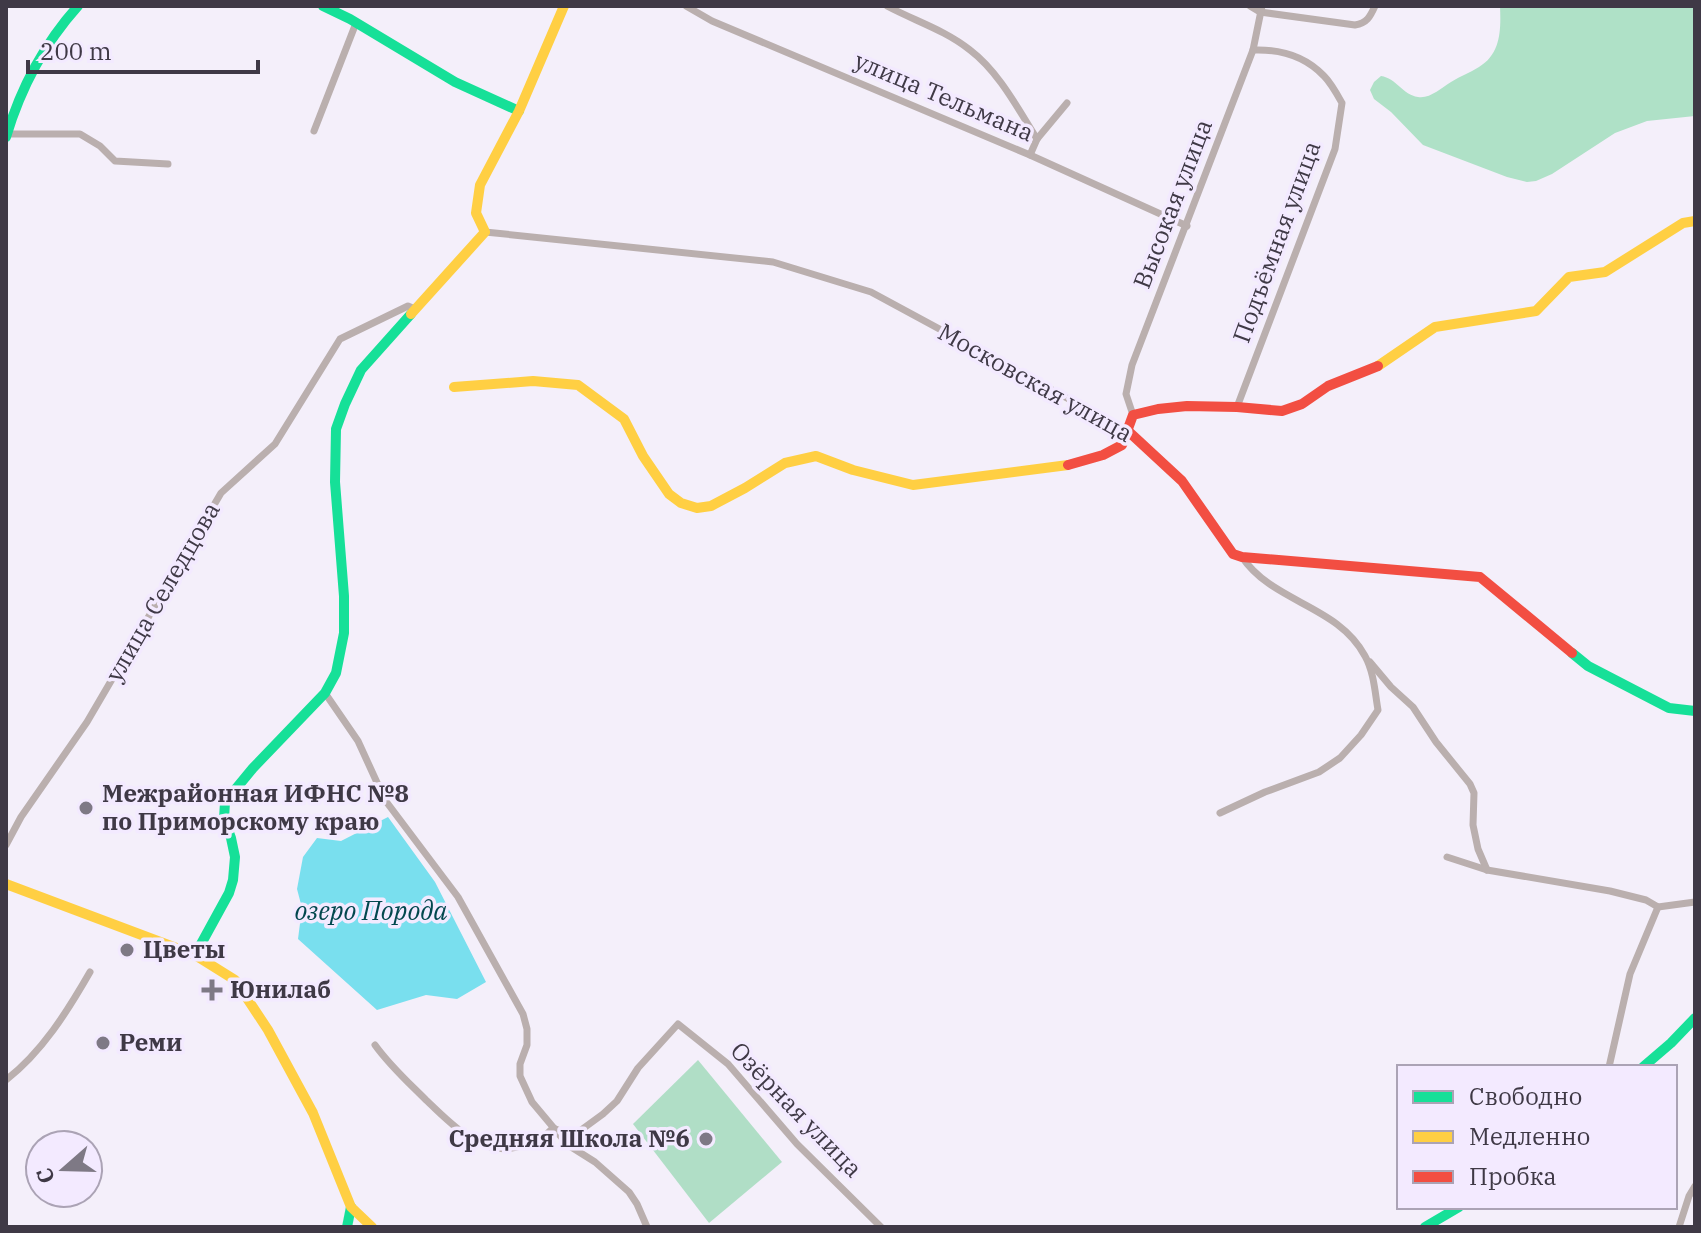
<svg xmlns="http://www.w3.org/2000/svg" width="1701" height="1233" viewBox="0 0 1701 1233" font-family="'IBM Plex Serif',serif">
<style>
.green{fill:#b0dec6}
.forest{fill:#afe1c7}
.water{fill:#79dfee}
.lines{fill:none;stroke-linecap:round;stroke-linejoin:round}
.street{stroke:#baafae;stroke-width:7}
.fast{stroke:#16e098;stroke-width:10}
.slow{stroke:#ffcf43;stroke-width:10}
.jam{stroke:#f24e42;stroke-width:10}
.poi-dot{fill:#7e7985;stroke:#f3eaff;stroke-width:3}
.labels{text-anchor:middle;stroke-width:7;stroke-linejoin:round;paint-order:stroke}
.street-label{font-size:24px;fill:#3f3946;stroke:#f3eaff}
.poi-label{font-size:24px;font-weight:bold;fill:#3f3946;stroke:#f3eaff;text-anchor:start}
.water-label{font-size:26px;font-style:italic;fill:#02474e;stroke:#f3eaff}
</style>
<rect width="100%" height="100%" fill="#f4effa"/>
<polygon class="green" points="698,1060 782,1162 709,1223 633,1124"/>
<path class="forest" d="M1500,6H1695V116L1647,121L1615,133L1552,174L1536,181L1527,182L1507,177L1423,145L1391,112L1374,99L1370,90L1374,82L1381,76C1396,78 1403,95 1418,97C1430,99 1441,88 1451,82C1460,76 1470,73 1479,67C1501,54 1501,30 1500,6Z"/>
<polygon class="water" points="388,817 435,882 486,982 457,999 426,995 377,1010 298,939 302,908 297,889 303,857 317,838 341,841"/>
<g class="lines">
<g class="street">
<polyline points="686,6 712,21 1030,155 1187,226"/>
<path d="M887,6C915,21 945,30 970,50C999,72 1018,109 1037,139"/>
<path d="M1250,6L1260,12L1355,25C1367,23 1370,17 1375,6"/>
<polyline points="314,131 356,23"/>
<polyline points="6,134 80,134 100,146 115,161 168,164"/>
<polyline points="1030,155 1037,139 1067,103"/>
<polyline points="485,232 773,262 871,292 1128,431"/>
<path d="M1237,407L1335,149L1342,103C1337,94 1331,83 1324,76C1305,56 1279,49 1253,50"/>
<polyline points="1133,415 1126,394 1132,365 1253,50 1262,6"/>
<polyline points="1370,662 1391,687 1413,707 1436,742 1470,784 1474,793 1473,825 1478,849 1487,870"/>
<polyline points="325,693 358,741 385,800 458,897 523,1014 527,1029 527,1045 520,1064 520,1076 532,1102 568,1145 595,1162 629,1192 637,1204 647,1227"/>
<path d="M1220,813L1265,792L1319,772L1340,758L1361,735L1378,710C1375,693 1374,672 1365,656C1338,605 1273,603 1242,557"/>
<polyline points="6,845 21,817 87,722 221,493 275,444 340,339 408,306 415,309"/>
<polyline points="1447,857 1487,870 1610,891 1646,900 1658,907 1695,902"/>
<path d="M375,1045C390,1066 408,1082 426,1100C452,1124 482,1159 521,1146C534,1142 544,1138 553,1128L565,1133H577L603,1114L617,1101L638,1068L678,1024L728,1064L797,1144L881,1227"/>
<polyline points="1609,1067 1630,974 1658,907"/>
<path d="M6,1080C42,1052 67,1012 90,972"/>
<polyline points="1679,1227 1689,1196 1695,1186"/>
</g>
<g class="fast">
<polyline points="323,6 350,19 455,82 519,111"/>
<path d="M6,137C21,87 43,45 78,6"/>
<polyline points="1572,653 1588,666 1669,708 1695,711"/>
<polyline points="195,955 229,893 233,880 235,857 231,838 224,819 225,802 253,768 325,693 336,673 344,633 344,596 335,482 336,429 345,404 361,370 411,314"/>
<polyline points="1643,1067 1671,1043 1695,1018"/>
<polyline points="347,1227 351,1207"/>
<polyline points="1425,1227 1459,1207"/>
</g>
<g class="slow">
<polyline points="411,314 485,232 476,213 480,185 519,111 564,6"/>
<polyline points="1378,366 1435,327 1536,311 1569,277 1605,272 1683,223 1695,221"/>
<polyline points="454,387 533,381 578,385 624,419 643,456 669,494 681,503 697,508 711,506 745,488 785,463 816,456 853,470 913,485 1068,465"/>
<polyline points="6,884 195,955 235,980 268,1030 313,1113 351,1207 372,1227"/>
</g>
<g class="jam">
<polyline points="1128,431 1182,481 1233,554 1242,557 1480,577 1572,653"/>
<polyline points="1068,465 1103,455 1122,445 1133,415 1158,409 1187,406 1237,407 1282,411 1302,404 1328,386 1378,366"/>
</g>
</g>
<g class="poi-dot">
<circle cx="86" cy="808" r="8"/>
<circle cx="127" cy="950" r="8"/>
<path d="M208 978h8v8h8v8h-8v8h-8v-8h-8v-8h8z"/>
<circle cx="103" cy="1043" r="8"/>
<circle cx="706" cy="1139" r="8"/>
</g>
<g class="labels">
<g class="street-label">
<text transform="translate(944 97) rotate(23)" y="8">улица Тельмана</text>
<text transform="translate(1173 204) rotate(-69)" y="8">Высокая улица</text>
<text transform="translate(1277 242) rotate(-70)" y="8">Подъёмная улица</text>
<text transform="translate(1035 383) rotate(29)" y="8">Московская улица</text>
<text transform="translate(163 592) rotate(-60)" y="8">улица Селедцова</text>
<text transform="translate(796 1110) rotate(46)" y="8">Озёрная улица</text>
</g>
<g class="poi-label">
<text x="102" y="802">Межрайонная ИФНС №8<tspan x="102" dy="28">по Приморскому краю</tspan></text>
<text x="143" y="958">Цветы</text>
<text x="230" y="998">Юнилаб</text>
<text x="119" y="1051">Реми</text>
<text x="690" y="1147" text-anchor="end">Средняя Школа №6</text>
</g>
<g class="water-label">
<text x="371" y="920">озеро Порода</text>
</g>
</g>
<rect width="1701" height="1233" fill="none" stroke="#3f3946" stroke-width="16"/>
<rect x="1397" y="1065" width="280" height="144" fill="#f3eaff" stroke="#aba3b5" stroke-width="2"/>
<rect x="1413" y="1091" width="40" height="12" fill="#16e098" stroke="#aba3b5" stroke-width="2"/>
<text x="1469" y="1105" font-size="24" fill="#3f3946">Свободно</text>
<rect x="1413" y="1131" width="40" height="12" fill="#ffcf43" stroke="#aba3b5" stroke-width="2"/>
<text x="1469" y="1145" font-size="24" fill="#3f3946">Медленно</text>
<rect x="1413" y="1171" width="40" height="12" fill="#f24e42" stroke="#aba3b5" stroke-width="2"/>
<text x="1469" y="1185" font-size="24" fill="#3f3946">Пробка</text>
<g transform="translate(64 1169) rotate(250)"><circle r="38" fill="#f3eaff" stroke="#aba3b5" stroke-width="2"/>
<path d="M0-6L14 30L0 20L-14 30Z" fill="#7e7985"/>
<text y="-12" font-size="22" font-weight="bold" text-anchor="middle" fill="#3f3946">С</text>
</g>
<path d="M28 60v12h230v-12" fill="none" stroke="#3f3946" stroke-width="4"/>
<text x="40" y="60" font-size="24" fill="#3f3946" stroke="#f3eaff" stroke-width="6" paint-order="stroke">200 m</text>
</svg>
